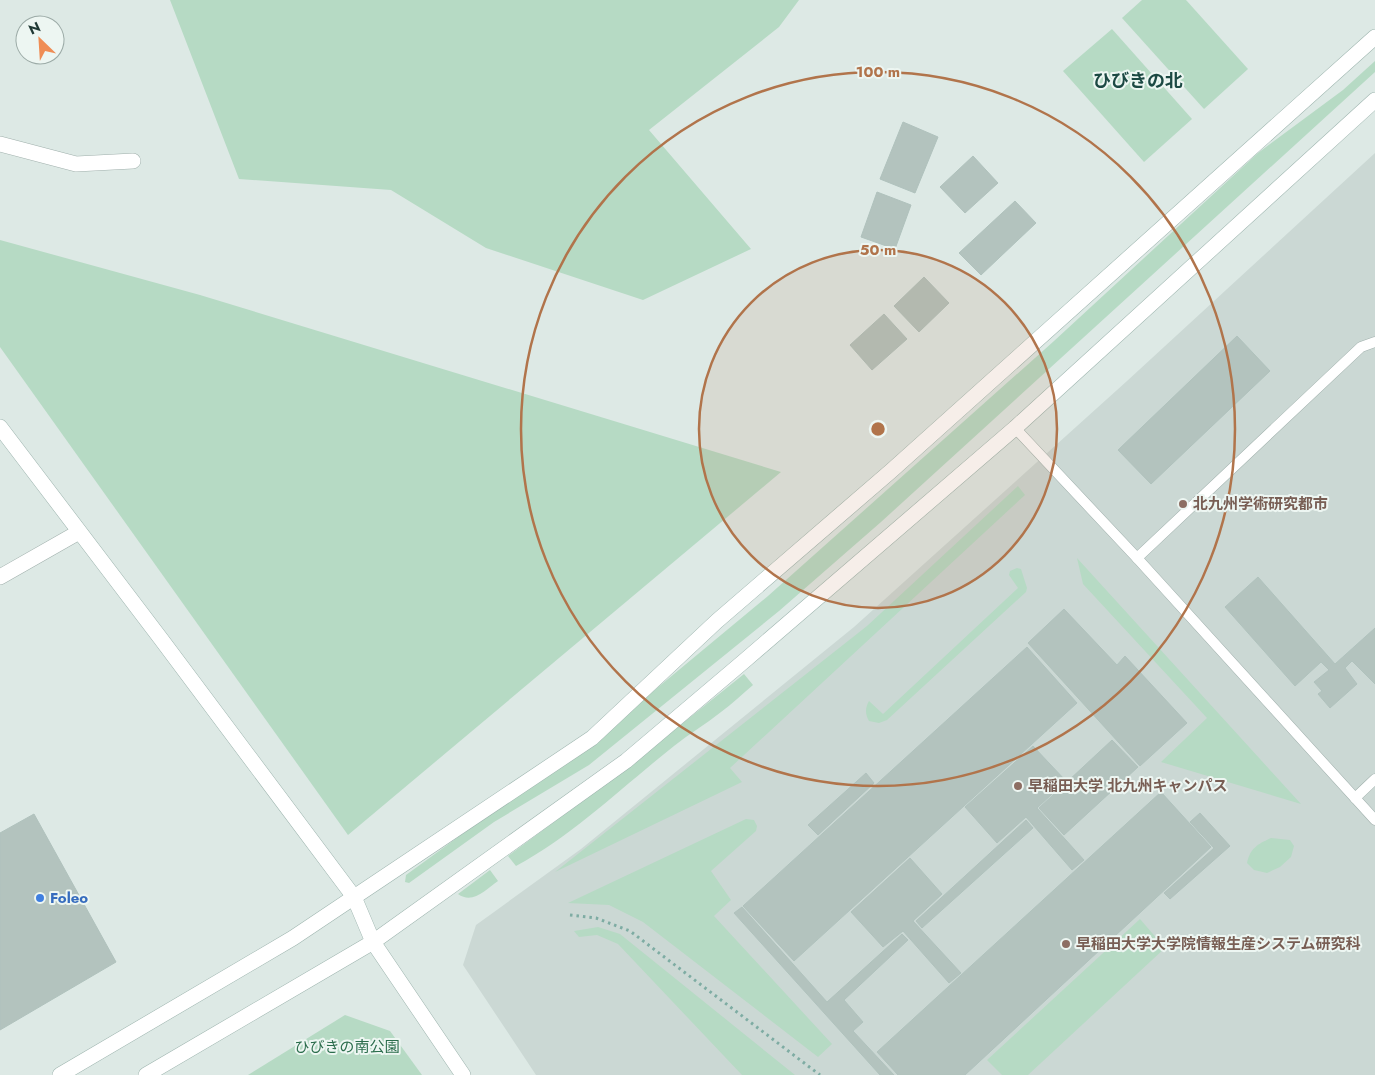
<svg xmlns="http://www.w3.org/2000/svg" width="1375" height="1075" viewBox="0 0 1375 1075" font-family="Jost,'Noto Sans JP',sans-serif">
<style>
.built{fill:#cbd8d4}
.green{fill:#b6dac4}
.building{fill:#b3c3be;stroke:#b0c2bd}
.lines{fill:none;stroke-linecap:round;stroke-linejoin:round}
.lane-casing{stroke:#a0b0ac;stroke-width:11}
.street-casing{stroke:#a0b0ac;stroke-width:16}
.secondary-casing{stroke:#9db4ae;stroke-width:16}
.path{stroke:#7eaca3;stroke-width:3;stroke-dasharray:2.5 4;stroke-linecap:butt}
.lane{stroke:#fff;stroke-width:10}
.street{stroke:#fff;stroke-width:15}
.secondary{stroke:#fff;stroke-width:15}
.ring{fill:none;stroke:#b1744b;stroke-width:2.5}
.education-dot{fill:#8d6e63;stroke:#edf6f2;stroke-width:2}
.shop-dot{fill:#3f7fe0;stroke:#edf6f2;stroke-width:2}
.labels{text-anchor:middle;stroke-width:4;stroke-linejoin:round;paint-order:stroke}
.education-label{font-size:15px;font-weight:bold;fill:#785e54;stroke:#edf6f2;text-anchor:start}
.shop-label{font-size:15px;font-weight:bold;fill:#366cbe;stroke:#edf6f2;text-anchor:start}
.park-label{font-size:15px;fill:#2b6d4c;stroke:#edf6f2}
.quarter-label{font-size:18px;font-weight:bold;fill:#1c4943;stroke:#edf6f2}
.centre{fill:#b1744b;stroke:#edf6f2;stroke-width:2.5}
.ring-label{font-size:15px;text-anchor:middle;font-weight:bold;fill:#b1744b;stroke:#edf6f2;stroke-width:4;stroke-linejoin:round;paint-order:stroke}
</style>
<rect width="100%" height="100%" fill="#dde9e5"/>
<polygon class="built" points="1375,153 1375,1075 536,1075 463,965 476,925 581,849 854,627 1127,381"/>
<g class="green">
<polygon points="170,0 799,0 779,27 649,130 751,249 643,300 486,248 391,190 239,179"/>
<polygon points="1142,0 1186,0 1248,69 1204,109 1122,18"/>
<polygon points="1112,29 1192,119 1144,162 1063,71"/>
<polygon points="1375,61 1375,72 881,522 779,611 589,765 494,822 409,883 405,882 406,875 615,723 768,596 1054,341 1258,153 1343,90"/>
<polygon points="0,240 200,295 781,472 348,835 0,347"/>
<polygon points="1018,486 1025,495 730,768 742,782 555,872 867,626"/>
<polygon points="1077,558 1301,804 1161,762 1207,718 1083,584"/>
<path d="M1017,568L1021,569L1027,588L1026,592L887,720L879,723L869,721C865,714 865,708 869,701L883,714L1018,588L1009,575L1010,571Z"/>
<path d="M744,674L753,685C742,694 732,704 721,712C706,724 689,734 674,746C622,787 575,834 516,866L508,856L627,768Z"/>
<polygon points="746,819 754,820 757,826 756,831 711,871 731,900 714,916 832,1044 818,1057 643,922 609,905 568,903"/>
<path d="M1271,838L1290,840L1294,846L1291,857L1280,867L1267,873L1254,870L1247,863C1250,848 1258,844 1271,838Z"/>
<path d="M490,870L498,881C486,889 473,905 458,894Z"/>
<polygon points="1140,919 1165,948 1028,1075 1002,1075 987,1060"/>
<polygon points="598,927 620,934 795,1075 742,1075 618,944 597,935 579,937 574,931"/>
<polygon points="345,1015 390,1031 422,1075 248,1075"/>
</g>
<g class="building">
<polygon points="903,122 938,137 915,193 880,179"/>
<polygon points="973,156 998,183 965,213 940,187"/>
<polygon points="877,192 911,205 895,249 861,237"/>
<polygon points="1015,201 1036,223 981,275 959,253"/>
<polygon points="924,277 949,303 919,332 894,306"/>
<polygon points="884,314 907,339 872,370 850,345"/>
<polygon points="1237,336 1270,371 1151,484 1118,450"/>
<polygon points="1258,577 1335,664 1375,628 1375,684 1352,661 1345,668 1357,684 1330,708 1318,694 1322,691 1314,682 1329,670 1321,662 1295,686 1225,607"/>
<polygon points="1064,609 1117,665 1125,656 1187,723 1140,766 1028,643"/>
<polygon points="1027,647 1077,703 794,961 743,906"/>
<polygon points="1112,740 1138,767 1064,835 1039,808"/>
<polygon points="1033,746 1066,781 1037,808 1084,860 1072,870 1026,817 997,843 965,807"/>
<polygon points="866,773 874,783 818,835 808,825"/>
<polygon points="1161,792 1211,847 965,1075 898,1075 877,1052"/>
<polygon points="1200,813 1230,846 1170,899 1164,893 1214,848 1190,822"/>
<polygon points="34,814 116,962 0,1030 0,833"/>
<polygon points="1026,820 1033,828 922,928 916,921"/>
<polygon points="910,858 942,894 913,921 961,973 949,983 903,931 883,947 851,912"/>
<polygon points="742,907 827,1002 902,934 908,940 844,1000 863,1022 853,1031 894,1075 880,1075 734,913"/>
</g>
<g class="lines">
<defs>
<g id="lane">
<polyline points="1015,428 1137,558 1375,820"/>
<polyline points="1137,558 1361,347 1375,342"/>
<polyline points="1355,798 1375,779"/>
</g>
<g id="street">
<polyline points="0,144 76,164 133,161"/>
<polyline points="0,577 79,532"/>
</g>
<g id="secondary">
<polyline points="0,427 161,639 354,897 373,942 463,1075"/>
<polyline points="60,1075 293,938 592,738 717,621 891,471 1375,37"/>
<polyline points="146,1075 373,942 626,761 743,662 1015,428 1375,100"/>
</g>
</defs>
<use href="#lane" class="lane-casing"/>
<use href="#street" class="street-casing"/>
<use href="#secondary" class="secondary-casing"/>
<polyline class="path" points="570,915 596,918 630,931 820,1075"/>
<use href="#lane" class="lane"/>
<use href="#street" class="street"/>
<use href="#secondary" class="secondary"/>
</g>
<circle cx="878" cy="429" r="179" fill="#b1744b" fill-opacity=".12"/>
<g class="ring">
<circle cx="878" cy="429" r="179"/>
<circle cx="878" cy="429" r="357"/>
</g>
<g class="education-dot">
<circle cx="1183" cy="504" r="5"/>
<circle cx="1018" cy="786" r="5"/>
<circle cx="1066" cy="944" r="5"/>
</g>
<circle class="shop-dot" cx="40" cy="898" r="5"/>
<g class="labels">
<g class="education-label">
<text x="1193" y="509">北九州学術研究都市</text>
<text x="1028" y="791">早稲田大学 北九州キャンパス</text>
<text x="1076" y="949">早稲田大学大学院情報生産システム研究科</text>
</g>
<g class="shop-label">
<text x="50" y="903">Foleo</text>
</g>
<g class="park-label">
<text x="347" y="1052">ひびきの南公園</text>
</g>
<g class="quarter-label">
<text x="1138" y="87">ひびきの北</text>
</g>
</g>
<circle cx="878" cy="429" r="8" class="centre"/>
<g class="ring-label">
<text x="878" y="77">100 m</text>
<text x="878" y="255">50 m</text>
</g>
<g transform="translate(40 40) rotate(335)"><circle r="24" fill="#edf6f2" stroke="#9baaa6"/>
<path d="M0-4L9 19L0 12L-9 19Z" fill="#ef8d55"/>
<text y="-8" font-size="14" font-weight="bold" text-anchor="middle" fill="#1f3834">N</text>
</g>
</svg>
